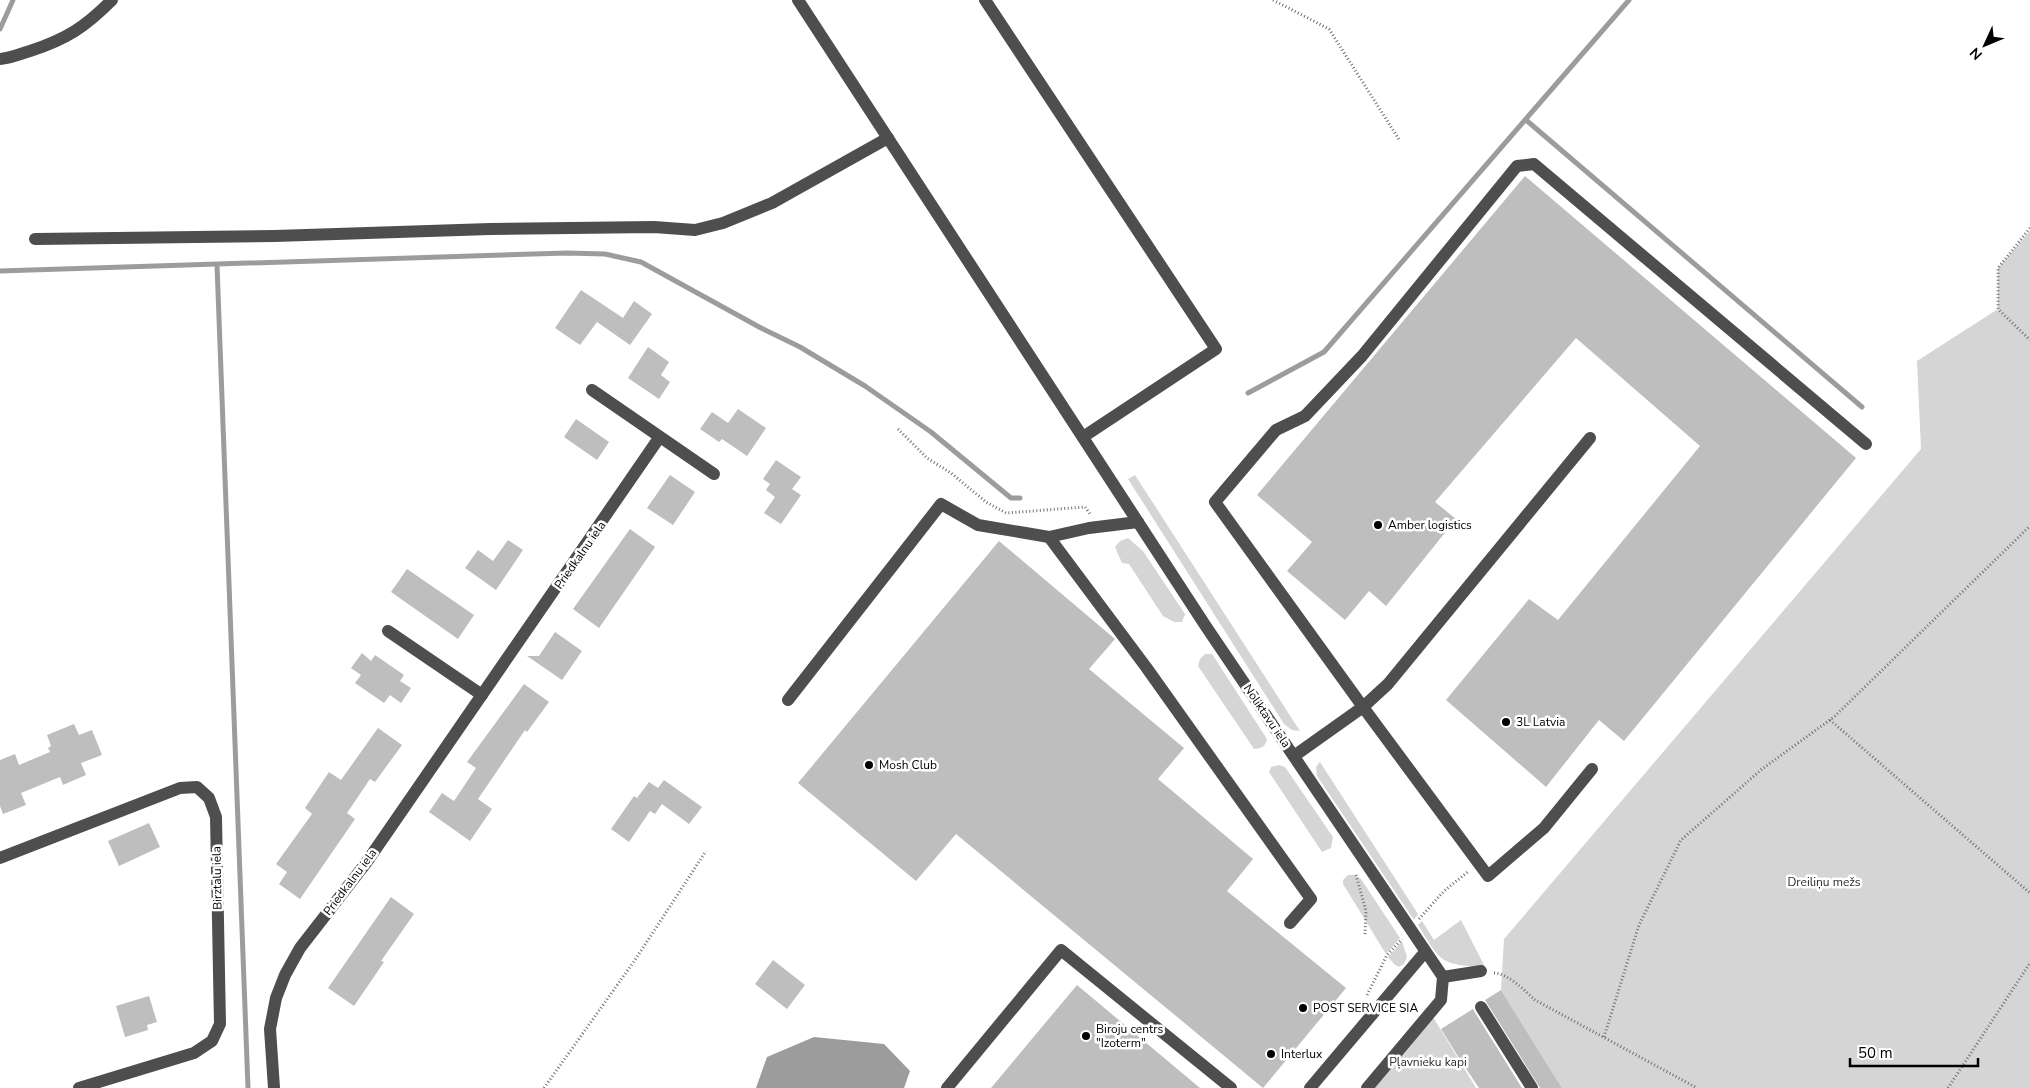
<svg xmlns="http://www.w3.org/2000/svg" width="2030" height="1088" viewBox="0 0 2030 1088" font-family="'Nunito Sans',sans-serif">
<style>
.green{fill:#d5d5d5}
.water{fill:#9c9c9c}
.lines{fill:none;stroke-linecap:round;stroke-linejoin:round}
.stream{stroke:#9c9c9c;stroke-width:5}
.building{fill:#bebebe}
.path{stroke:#707070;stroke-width:3;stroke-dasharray:1 2.5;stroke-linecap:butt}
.minor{stroke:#4e4e4e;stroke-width:12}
.poi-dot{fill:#000;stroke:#fff;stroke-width:2}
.labels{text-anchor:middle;stroke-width:5;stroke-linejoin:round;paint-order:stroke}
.poi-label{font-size:12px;fill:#000;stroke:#fff;text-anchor:start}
.street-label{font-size:12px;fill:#000;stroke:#fff}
.park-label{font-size:12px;fill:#2c2c2c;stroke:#fff}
</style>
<rect width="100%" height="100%" fill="#fff"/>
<g class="green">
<polygon points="2030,231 2030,1088 1562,1088 1501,990 1504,939 1921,449 1917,361 1998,309 1998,268"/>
<polygon points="1135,475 1300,731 1292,730 1284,724 1128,479"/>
<polygon points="1128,538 1143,551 1185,614 1182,622 1174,622 1163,616 1129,564 1122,563 1115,547 1120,541"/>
<path d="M1205,654H1212L1267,739C1265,747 1262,748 1254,749L1198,666L1200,659Z"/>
<polygon points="1320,762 1418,914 1414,920 1317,776 1316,767"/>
<polygon points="1279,765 1285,767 1333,837 1331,848 1322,852 1269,772 1271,767"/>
<polygon points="1348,875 1355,875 1361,879 1400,938 1386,954 1343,884 1343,880"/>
<path d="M1461,920L1485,967C1440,965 1441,962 1418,925L1422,921L1434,940Z"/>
<polygon points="1402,941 1407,957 1404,964 1399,967 1395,965 1388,957"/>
<polygon points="1433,1017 1476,1088 1372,1088"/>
</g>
<polygon class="water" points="814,1037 884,1044 910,1071 904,1088 756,1088 767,1057"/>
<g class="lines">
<g class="stream">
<polyline points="0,29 13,0"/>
<polyline points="1526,120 1862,407"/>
<polyline points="217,265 248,1088"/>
<polyline points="0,271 567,253 605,254 641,262 761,328 800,347 865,386 931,432 1011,498 1020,498"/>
<polyline points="1248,393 1324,352 1629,0"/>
</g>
</g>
<g class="building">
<polygon points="1525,176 1856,458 1624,741 1599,720 1546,787 1446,700 1529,599 1558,620 1700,446 1576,338 1435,502 1456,519 1386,606 1369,591 1345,620 1287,571 1312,542 1257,495"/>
<polygon points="581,290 623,318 634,301 652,314 630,345 597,322 580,345 555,328"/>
<polygon points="648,347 669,362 661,375 670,382 659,399 628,378"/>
<polygon points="738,409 766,428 747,456 722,439 719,442 700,429 712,412 728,423"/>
<polygon points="576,419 609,442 597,460 564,437"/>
<polygon points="776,460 801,477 792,489 801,495 781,524 764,513 775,497 766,490 770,484 763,479"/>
<polygon points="670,475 695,492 673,525 647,508"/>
<polygon points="630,529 655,547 599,628 573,609"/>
<polygon points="508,540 523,550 496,590 465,568 478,550 493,561"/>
<polygon points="999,541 1115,639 1089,669 1184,748 1158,779 1253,859 1227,891 1346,988 1263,1088 956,834 916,881 798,783"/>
<polygon points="407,569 474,615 458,639 391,592"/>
<polygon points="555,632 582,651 562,680 527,656 539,656"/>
<polygon points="362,653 371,661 375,655 404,675 400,681 411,688 401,703 390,695 384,703 355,683 361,675 351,668"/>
<polygon points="524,684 549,702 527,732 525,730 478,799 492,809 470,841 429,812 442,793 454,801 476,768 467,762"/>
<polygon points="74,724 79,735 92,730 102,755 81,763 86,775 63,785 60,777 21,793 26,805 3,814 0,806 0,760 15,754 19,765 50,752 48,748 51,746 47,735"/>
<polygon points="378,728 402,745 375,782 370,779 347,813 355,819 300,899 279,884 287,872 276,864 312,814 305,808 329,772 341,780"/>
<polygon points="664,780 702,807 689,824 662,804 655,814 650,811 629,842 611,829 634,796 637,798 649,782 658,788"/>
<polygon points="149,823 160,847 119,866 108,841"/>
<polygon points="391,897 414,914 381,961 384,962 354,1006 328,988"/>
<polygon points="773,960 805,985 787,1009 755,984"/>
<polygon points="1077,985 1200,1088 991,1088"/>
<polygon points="1501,990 1562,1088 1540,1088 1485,1000"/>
<polygon points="149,996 157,1022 147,1025 148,1030 125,1037 116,1006"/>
<polygon points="1473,1009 1474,1011 1522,1088 1479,1088 1459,1058 1441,1029"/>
</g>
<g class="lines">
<g class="path">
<polyline points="1273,0 1329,29 1400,141"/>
<polyline points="2030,228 1998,268 1998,309 2030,340"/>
<polyline points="898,429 927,458 951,473 986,502 1006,513 1085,507 1090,514"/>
<polyline points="1830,720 2030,893"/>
<polyline points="1356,875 1366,911 1365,935"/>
<polyline points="1419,919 1444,891 1469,871"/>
<path d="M1494,973C1509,974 1524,990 1535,1000L1697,1088"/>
<polyline points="1367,995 1387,955 1402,939"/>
<polyline points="1604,1037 1639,925 1681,840 1762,769 1834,717 2030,526"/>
<polyline points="544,1088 635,960 706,851"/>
<polyline points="1948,1088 2030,963"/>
</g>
<g class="minor">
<polyline points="798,0 1205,625 1443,977 1441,1000 1367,1088"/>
<polyline points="985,0 1216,349 1083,437"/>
<path d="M0,59C11,58 20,54 30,51C67,39 85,27 112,0"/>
<polyline points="35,239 275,236 490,229 654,227 695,230 723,223 772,203 888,138"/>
<polyline points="592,390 714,474"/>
<polyline points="1049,537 1146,667 1311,899 1290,923"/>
<polyline points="388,631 482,695"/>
<polyline points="788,700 941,504 978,525 1049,537 1089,528 1138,522"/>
<polyline points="1294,756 1363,707 1388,684 1590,438"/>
<polyline points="1592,769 1544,828 1488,876 1363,707 1215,502 1276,430 1305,416 1362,356 1517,166 1534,164 1866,444"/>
<polyline points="0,858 180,788 197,787 209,798 216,817 220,1024 212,1041 194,1053 79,1088"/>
<polyline points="1443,977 1481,971"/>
<polyline points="1481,1007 1532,1088"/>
<polyline points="274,1088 270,1029 276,998 285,975 300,948 366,863 659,438"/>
<polyline points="947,1088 1061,950 1231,1088"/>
<polyline points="1310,1088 1425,952"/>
</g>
</g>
<g class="poi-dot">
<circle cx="1378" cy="525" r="5"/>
<circle cx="1506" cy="722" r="5"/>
<circle cx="869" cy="765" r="5"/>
<circle cx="1303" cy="1008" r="5"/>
<circle cx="1086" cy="1036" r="5"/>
<circle cx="1271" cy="1054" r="5"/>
</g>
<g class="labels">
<g class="poi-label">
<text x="1388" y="529">Amber logistics</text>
<text x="1516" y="726">3L Latvia</text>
<text x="879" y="769">Mosh Club</text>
<text x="1313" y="1012">POST SERVICE SIA</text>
<text x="1096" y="1033">Biroju centrs<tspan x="1096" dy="14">"Izoterm"</tspan></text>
<text x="1281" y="1058">Interlux</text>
</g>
<g class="street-label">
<text transform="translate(580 555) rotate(-55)" y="4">Priedkalnu iela</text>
<text transform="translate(1267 716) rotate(56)" y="4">Noliktavu iela</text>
<text transform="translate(217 878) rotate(-91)" y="4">Birztalu iela</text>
<text transform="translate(350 882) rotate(-53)" y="4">Priedkalnu iela</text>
</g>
<g class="park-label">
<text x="1824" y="886">Dreiliņu mežs</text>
<text x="1428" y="1066">Pļavnieku kapi</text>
</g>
</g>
<g transform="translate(1985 45) rotate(226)" stroke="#ffffff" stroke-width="4" paint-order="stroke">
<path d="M0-4L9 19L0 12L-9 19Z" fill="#000000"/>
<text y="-8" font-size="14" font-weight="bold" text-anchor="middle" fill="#000000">N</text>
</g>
<path d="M1850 1058v8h128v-8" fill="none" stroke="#000000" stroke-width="2.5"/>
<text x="1858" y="1058" font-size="15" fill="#000000" stroke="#ffffff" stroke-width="4" paint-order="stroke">50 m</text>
</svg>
